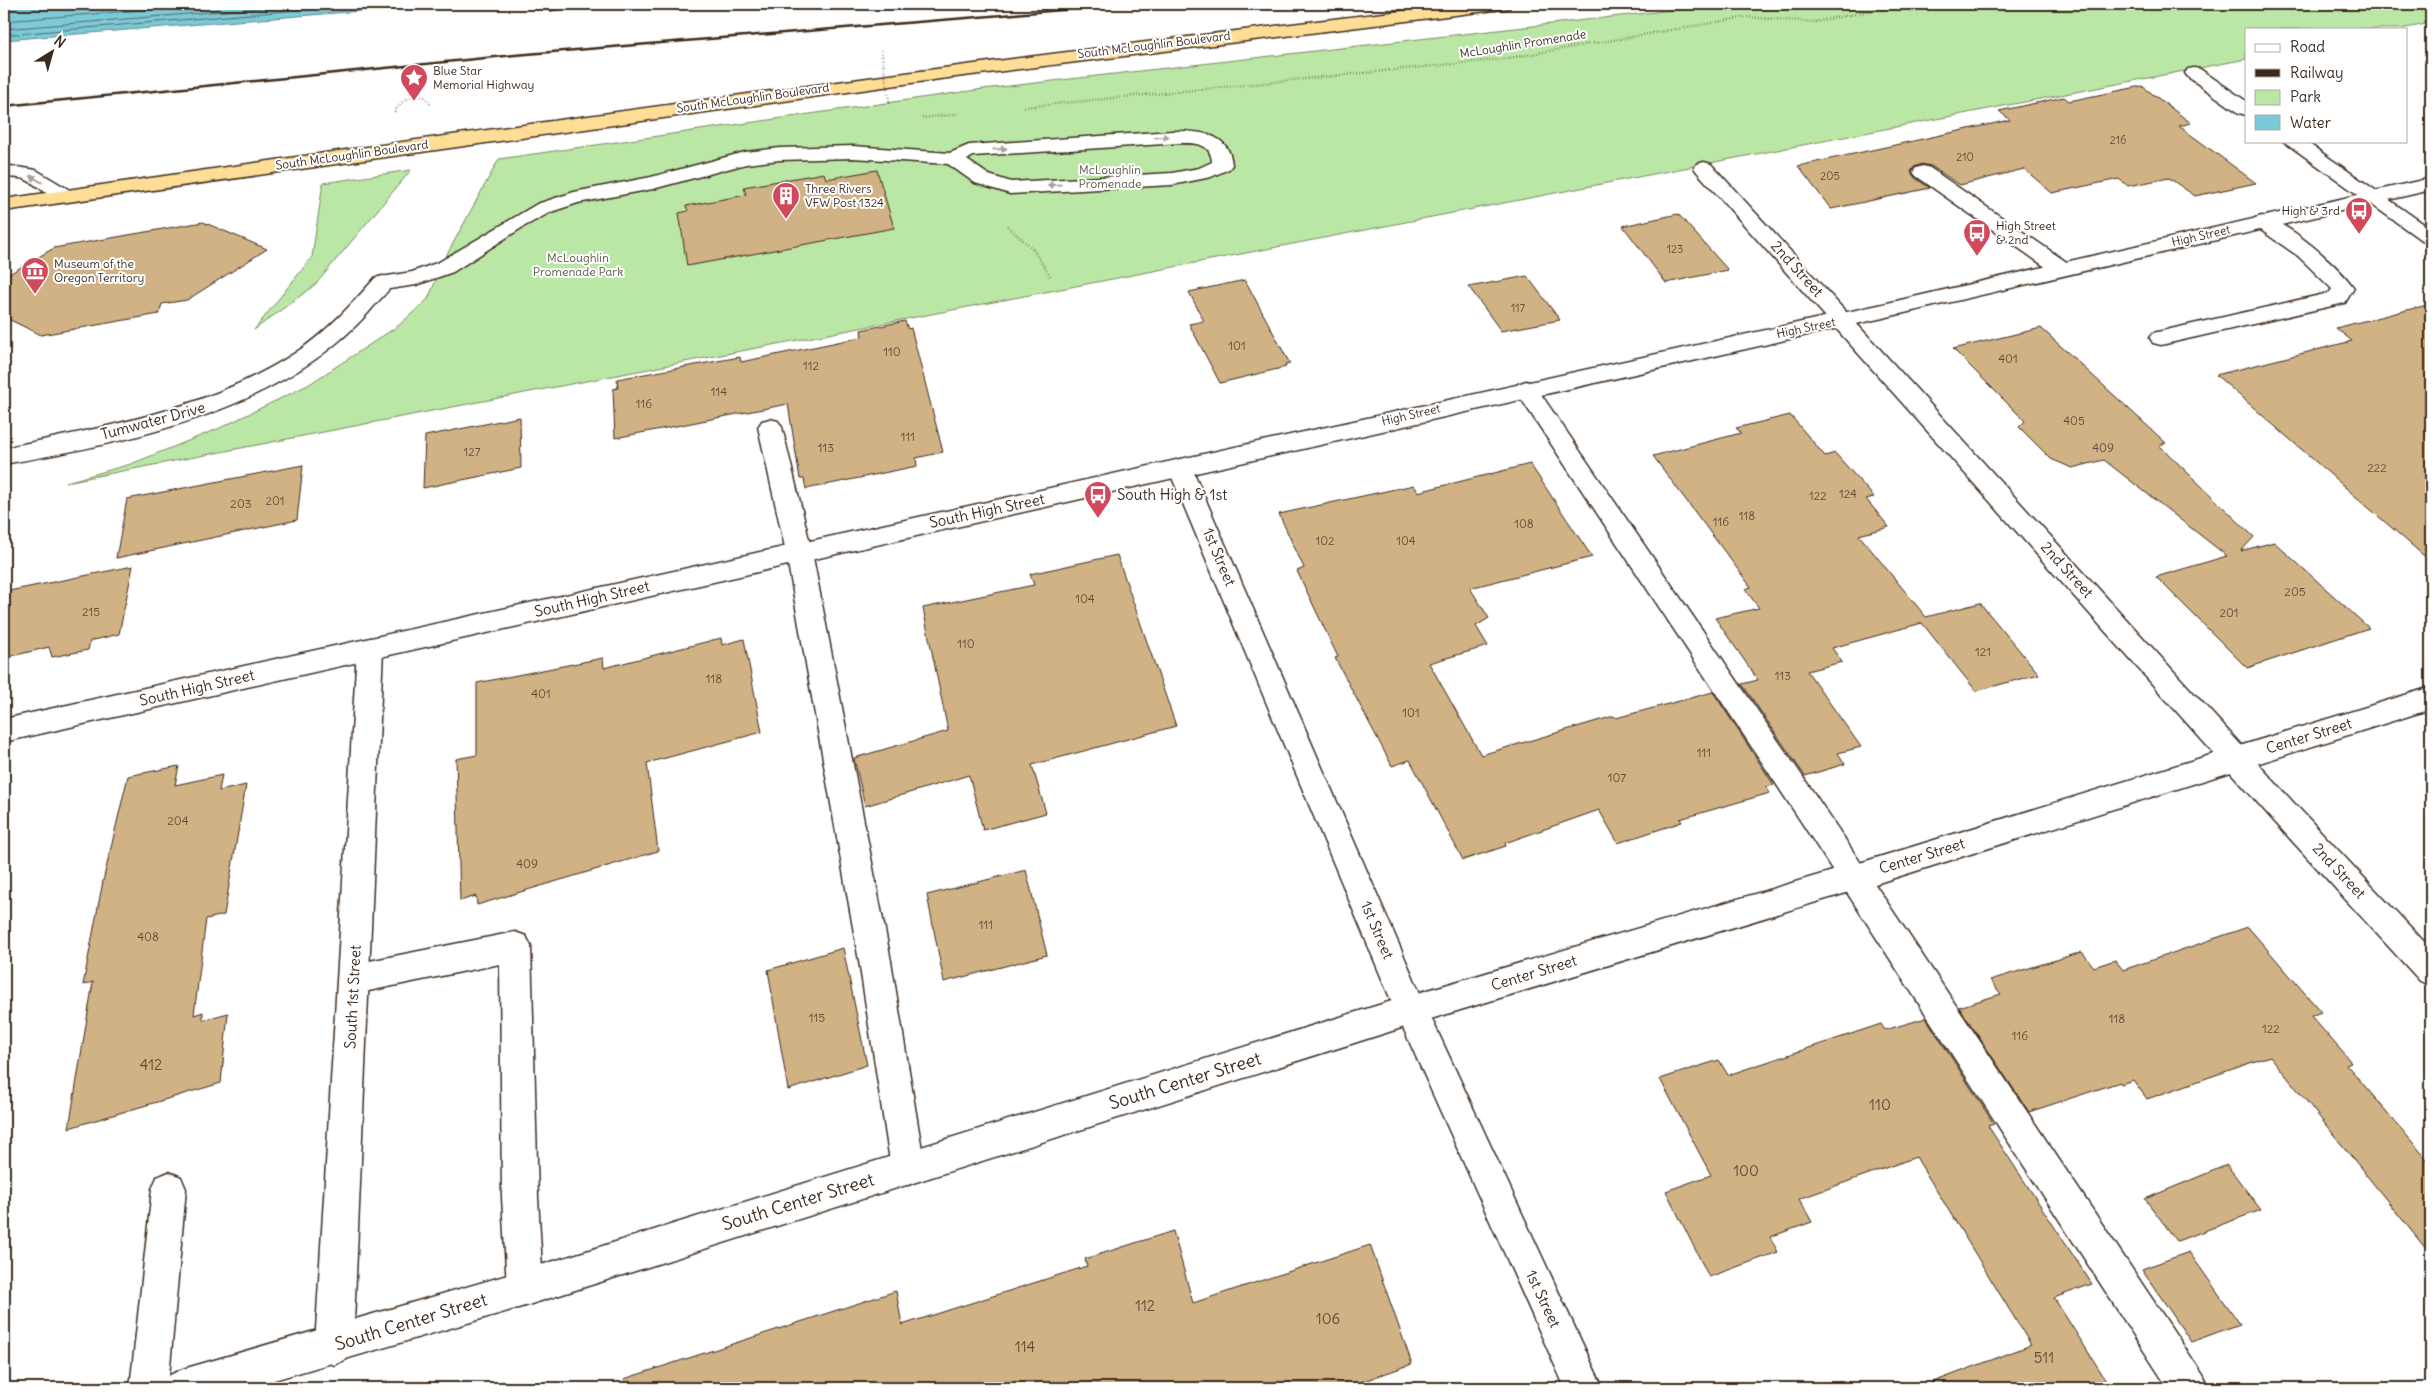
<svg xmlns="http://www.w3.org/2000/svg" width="2435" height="1392" viewBox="0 0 2435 1392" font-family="Delius,sans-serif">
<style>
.green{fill:#bae7a5;stroke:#7a8862}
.water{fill:#7bc9d8;stroke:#61898e}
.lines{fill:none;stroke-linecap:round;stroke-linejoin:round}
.shore{stroke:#556a68;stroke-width:1}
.building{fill:#d1b285;stroke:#3b2a1e}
.lane-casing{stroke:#3b2a1e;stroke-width:3}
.street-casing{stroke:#3b2a1e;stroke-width:3}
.secondary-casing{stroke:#3b2a1e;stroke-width:3}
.highway-casing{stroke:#3b2a1e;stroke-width:3}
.path{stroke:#3b2a1e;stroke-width:2.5;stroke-dasharray:0.5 2.5;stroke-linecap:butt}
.lane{fill:#fff;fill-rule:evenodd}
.street{fill:#fff;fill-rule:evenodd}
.secondary{fill:#fff;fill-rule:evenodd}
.highway{fill:#fedd96;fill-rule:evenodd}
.rail{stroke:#3b2a1e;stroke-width:2.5}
.path-bridge{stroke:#3b2a1e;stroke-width:2.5;stroke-dasharray:0.5 2.5;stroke-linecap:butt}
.oneway{fill:#a79f9a}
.labels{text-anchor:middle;stroke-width:4;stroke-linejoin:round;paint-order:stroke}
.far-number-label{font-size:11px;fill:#604c38}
.far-street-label{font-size:12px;fill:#3b2a1e;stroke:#fff}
.far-poi-label{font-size:12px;fill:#3b2a1e;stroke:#fff;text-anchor:start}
.far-park-label{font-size:12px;fill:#5b5940;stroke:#fff}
.number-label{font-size:12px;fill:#604c38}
.street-label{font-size:15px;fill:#3b2a1e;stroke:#fff}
.poi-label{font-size:15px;fill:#3b2a1e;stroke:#fff;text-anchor:start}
.near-number-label{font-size:15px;fill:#604c38}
.near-street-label{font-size:18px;fill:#3b2a1e;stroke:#fff}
</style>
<rect width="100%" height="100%" fill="#fff"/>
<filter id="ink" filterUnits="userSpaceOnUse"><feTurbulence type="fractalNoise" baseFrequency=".02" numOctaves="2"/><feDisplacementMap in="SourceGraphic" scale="10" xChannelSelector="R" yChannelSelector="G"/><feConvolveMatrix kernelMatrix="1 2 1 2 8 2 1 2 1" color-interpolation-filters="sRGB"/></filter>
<g filter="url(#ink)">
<g class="green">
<polygon points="1725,4 2431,4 2431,23 2401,29 2246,29 2246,59 66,482 131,464 220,428 308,385 398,326 428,299 445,258 499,159 983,89"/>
<polygon points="411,170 315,285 254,330 312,257 323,183"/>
</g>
<polygon class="water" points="4,4 388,4 360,11 4,40"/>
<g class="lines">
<g class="shore">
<polyline points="4,21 219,4"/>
<polyline points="4,29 310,4"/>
<polyline points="4,35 368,4"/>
</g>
</g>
<g class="building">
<polygon points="2142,86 2191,123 2179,126 2256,183 2195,196 2169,178 2128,186 2119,179 2052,193 2024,169 1960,185 1931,166 1922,164 1914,167 1911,172 1915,178 1930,188 1831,209 1798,166 2010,120 1999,111 2064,97 2069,101"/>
<polygon points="877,170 894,228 687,266 679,213 688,211 686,206 746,195 744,187 824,173 826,179"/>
<polygon points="1678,214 1728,270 1666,283 1623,226"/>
<polygon points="203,222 267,249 187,300 162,304 159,314 41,335 4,317 4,277 54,248"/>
<polygon points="1527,276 1560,320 1501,331 1469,287"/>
<polygon points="1245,280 1290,364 1285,365 1286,367 1220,383 1189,324 1204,321 1189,292"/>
<polygon points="2431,304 2431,562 2216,375 2352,341 2336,328"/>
<polygon points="905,321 908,329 911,328 943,452 916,458 917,466 806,489 804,479 800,479 788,404 615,438 613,389 618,388 617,379 740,357 741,362 862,337 861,330"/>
<polygon points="2041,328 2166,443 2159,445 2254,537 2241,551 2274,542 2369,628 2247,668 2156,577 2227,556 2104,460 2072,468 2051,459 2019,427 2025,421 1953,349"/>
<polygon points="1790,415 1825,456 1835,453 1874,497 1866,499 1889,527 1859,535 1926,617 1980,603 2039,674 1976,691 1922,623 1832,648 1842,662 1807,671 1861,747 1838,753 1845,764 1805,776 1742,684 1758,680 1715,618 1759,608 1745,589 1751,587 1653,456 1741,433 1736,428"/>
<polygon points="520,417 521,468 423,488 425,436"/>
<polygon points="1530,464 1592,557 1470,588 1489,618 1476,626 1488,646 1429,663 1481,755 1614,716 1616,718 1713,692 1774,785 1766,787 1770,793 1680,819 1682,822 1618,843 1599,810 1505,843 1506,846 1463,860 1410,760 1392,766 1335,658 1338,657 1297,571 1304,568 1279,514 1414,485 1418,492"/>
<polygon points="303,465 297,520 116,558 127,499"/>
<polygon points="1117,555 1176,726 1032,765 1046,813 983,830 969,775 865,806 854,758 948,731 923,608 1034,585 1030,574"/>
<polygon points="133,566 119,634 90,641 88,650 52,657 49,647 4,658 4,592"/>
<polygon points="721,638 722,645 744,639 762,732 647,763 658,851 477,905 476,896 460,901 456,759 477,755 477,683 603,658 604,668"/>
<polygon points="179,766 175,785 222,775 219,791 246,785 224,915 206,919 194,1015 203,1012 203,1020 228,1013 221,1083 69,1128 93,982 83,985 103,881 128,776"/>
<polygon points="1026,870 1047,955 944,982 927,895"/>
<polygon points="2248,927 2321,1012 2311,1016 2351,1062 2346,1064 2431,1164 2431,1255 2270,1056 2147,1099 2133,1080 2121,1084 2120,1082 2029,1112 1959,1007 2001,994 1990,980 2082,952 2094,967 2115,960 2123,970"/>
<polygon points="843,948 867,1065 788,1090 768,970"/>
<polygon points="1926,1018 1994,1124 1988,1126 2092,1284 2054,1298 2111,1388 1928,1388 1928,1384 2031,1345 1916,1157 1799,1199 1812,1222 1770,1237 1778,1252 1709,1277 1666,1191 1711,1175 1660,1079 1719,1060 1728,1075 1881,1024 1885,1030"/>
<polygon points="2227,1165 2261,1210 2177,1241 2145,1199"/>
<polygon points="1173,1231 1193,1303 1370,1245 1412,1364 1344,1388 626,1388 624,1379 896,1291 902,1325 1087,1266 1085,1259"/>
<polygon points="2189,1252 2240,1324 2191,1342 2142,1269"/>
</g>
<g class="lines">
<defs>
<g id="lane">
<polygon points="543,4 567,4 564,8 551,10 545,9"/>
<path d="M1172,131C1198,131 1230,132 1232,165L1229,169L1211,177L1172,185L1010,194L975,183L948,164L853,158L780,160L746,164L653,189L578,203L551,212L523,227L453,272L416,285L383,290L375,288L372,283L375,278L412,272L439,262L537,204L574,192L651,177L745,152L780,148L853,146L950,153L969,145ZM1180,143C1196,143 1211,143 1212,162L1199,168L1172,173L1011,182L989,175L967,160L973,156Z"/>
<path d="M4,165L36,170L73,192L76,196L73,200C53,205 41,185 24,179C18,177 10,178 4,177Z"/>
<polygon points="1923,166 1930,168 2068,263 2072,268 2068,273 2061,274 2054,273 1916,176 1913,172 1916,168"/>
<path d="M2262,216C2288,222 2339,266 2354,288L2345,303L2161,345L2153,343L2150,338L2153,333L2329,293L2332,289L2298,256L2255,226L2252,222L2255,218Z"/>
<polygon points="1526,381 1534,384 1818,799 2203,1375 2209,1388 2168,1388 1798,817 1518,394 1515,389 1518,384"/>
<polygon points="770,419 778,421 782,427 812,552 891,961 925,1168 920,1180 908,1185 896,1180 891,1168 859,961 786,552 758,427 762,421"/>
<polygon points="515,932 526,936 531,946 538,1197 543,1288 538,1301 525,1306 512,1301 507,1288 502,1197 500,964 354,994 343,990 338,979 343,968 354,964"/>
<polygon points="169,1172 181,1177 186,1189 168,1388 130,1388 152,1189 157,1177"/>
</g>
<g id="street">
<polygon points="2194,68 2200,69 2246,101 2246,115 2239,113 2188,77 2185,73 2188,69"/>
<polygon points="2283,141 2305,141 2431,229 2431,244 2424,242"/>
<polygon points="1704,162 1711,164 2293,802 2431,949 2431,986 2420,981 2273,820 1697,172 1694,168 1697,164"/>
<path d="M383,276L391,278L394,283C387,293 377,302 369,312C280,411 130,442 4,464V448C104,427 207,410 295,353C326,333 351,305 375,278Z"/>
<polygon points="1180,459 1189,462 1192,468 1423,1000 1603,1388 1565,1388 1395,1010 1168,468 1171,462"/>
<polygon points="370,638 379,642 383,649 353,1346 347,1359 334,1365 321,1359 315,1346 357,649 361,642"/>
</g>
<g id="secondary">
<polygon points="2431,178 2431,190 1883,318 4,742 4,719 1883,304"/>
<polygon points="2431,687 2431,709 1853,891 1411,1025 525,1306 247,1388 164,1388 170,1375 183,1369 525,1270 1411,995 1853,865"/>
</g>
<path id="highway" d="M1461,4H1512L1509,8L1503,9L940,79L4,211V199C489,129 974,60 1461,4Z"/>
</defs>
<use href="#lane" class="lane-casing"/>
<use href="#street" class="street-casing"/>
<use href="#secondary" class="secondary-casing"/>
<use href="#highway" class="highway-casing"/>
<g class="path">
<polyline points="1024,107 1503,59 1746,17 1814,22 1906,4"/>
<path d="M395,112C400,100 410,96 423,96L429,101L430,106"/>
<polyline points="922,118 958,114"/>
<polyline points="1007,226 1032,248 1050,276"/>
</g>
<use href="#lane" class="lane"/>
<use href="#street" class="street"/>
<use href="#secondary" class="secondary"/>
<use href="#highway" class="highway"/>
<polyline class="rail" points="4,106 515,55 1136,4"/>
<polyline class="path-bridge" points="881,50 890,106"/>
</g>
<defs><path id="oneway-solid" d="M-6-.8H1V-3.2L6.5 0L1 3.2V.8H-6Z" transform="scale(1.25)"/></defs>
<g class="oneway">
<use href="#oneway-solid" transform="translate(1162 137) rotate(-4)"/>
<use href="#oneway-solid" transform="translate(1000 149) rotate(-4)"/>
<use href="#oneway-solid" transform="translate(36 179) rotate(-149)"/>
<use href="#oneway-solid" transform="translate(1054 185) rotate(177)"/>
</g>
</g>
<defs>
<symbol id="sight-pin" viewBox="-11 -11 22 30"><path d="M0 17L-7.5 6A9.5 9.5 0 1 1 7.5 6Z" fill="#d1495b" stroke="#fff"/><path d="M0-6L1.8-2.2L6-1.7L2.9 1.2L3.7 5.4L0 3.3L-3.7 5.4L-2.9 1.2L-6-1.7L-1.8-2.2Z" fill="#fff"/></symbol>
<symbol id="building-pin" viewBox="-11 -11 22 30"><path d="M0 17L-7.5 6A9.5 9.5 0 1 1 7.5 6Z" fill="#d1495b" stroke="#fff"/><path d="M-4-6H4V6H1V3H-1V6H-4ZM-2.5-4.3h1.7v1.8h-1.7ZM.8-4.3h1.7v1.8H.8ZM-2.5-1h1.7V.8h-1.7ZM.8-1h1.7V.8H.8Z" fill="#fff"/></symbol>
<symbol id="bus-pin" viewBox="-11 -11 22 30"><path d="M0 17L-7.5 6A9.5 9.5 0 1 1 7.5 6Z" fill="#d1495b" stroke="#fff"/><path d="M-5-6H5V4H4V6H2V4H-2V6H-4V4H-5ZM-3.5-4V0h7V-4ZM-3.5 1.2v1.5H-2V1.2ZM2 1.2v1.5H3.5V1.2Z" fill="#fff"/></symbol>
<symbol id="museum-pin" viewBox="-11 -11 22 30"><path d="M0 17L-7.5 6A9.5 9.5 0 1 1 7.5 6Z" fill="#d1495b" stroke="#fff"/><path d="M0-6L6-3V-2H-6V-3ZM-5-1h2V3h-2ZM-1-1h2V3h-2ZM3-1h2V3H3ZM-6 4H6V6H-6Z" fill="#fff"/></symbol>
</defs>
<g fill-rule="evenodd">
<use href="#sight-pin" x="398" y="62" width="32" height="43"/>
<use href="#building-pin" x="770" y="180" width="32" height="43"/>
<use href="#bus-pin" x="2343" y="195" width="32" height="43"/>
<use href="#bus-pin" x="1961" y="217" width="32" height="43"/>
<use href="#museum-pin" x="19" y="255" width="32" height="43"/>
<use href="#bus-pin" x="1082" y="479" width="32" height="43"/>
</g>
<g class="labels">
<g class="far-number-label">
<text x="2118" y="144">216</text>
<text x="1965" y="161">210</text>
<text x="1830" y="180">205</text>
<text x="1675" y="253">123</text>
<text x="1518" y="312">117</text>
</g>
<g class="far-street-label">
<text transform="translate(1523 44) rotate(-9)" y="4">McLoughlin Promenade</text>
<text transform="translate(1154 45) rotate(-7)" y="4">South McLoughlin Boulevard</text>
<text transform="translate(753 98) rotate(-8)" y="4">South McLoughlin Boulevard</text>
<text transform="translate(352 155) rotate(-8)" y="4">South McLoughlin Boulevard</text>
<text transform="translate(2201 236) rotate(-13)" y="4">High Street</text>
<text transform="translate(1806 328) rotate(-12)" y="4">High Street</text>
<text transform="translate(1411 415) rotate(-13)" y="4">High Street</text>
</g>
<g class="far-poi-label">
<text x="433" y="75">Blue Star<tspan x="433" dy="14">Memorial Highway</tspan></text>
<text x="805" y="193">Three Rivers<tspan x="805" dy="14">VFW Post 1324</tspan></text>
<text x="2340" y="215" text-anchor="end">High &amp; 3rd</text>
<text x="1996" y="230">High Street<tspan x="1996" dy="14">&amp; 2nd</tspan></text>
<text x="54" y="268">Museum of the<tspan x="54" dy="14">Oregon Territory</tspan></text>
</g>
<g class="far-park-label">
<text x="1110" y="174">McLoughlin<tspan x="1110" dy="14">Promenade</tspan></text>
<text x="578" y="262">McLoughlin<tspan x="578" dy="14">Promenade Park</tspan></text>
</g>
<g class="number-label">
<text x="1237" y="350">101</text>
<text x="892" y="356">110</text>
<text x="2008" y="363">401</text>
<text x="811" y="370">112</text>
<text x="719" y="396">114</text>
<text x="644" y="408">116</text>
<text x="2074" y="425">405</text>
<text x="908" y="441">111</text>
<text x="826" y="452">113</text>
<text x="2103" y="452">409</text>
<text x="472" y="456">127</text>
<text x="2377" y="472">222</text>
<text x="1848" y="498">124</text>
<text x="1818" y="500">122</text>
<text x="275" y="505">201</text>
<text x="241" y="508">203</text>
<text x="1747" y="520">118</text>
<text x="1721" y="526">116</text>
<text x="1524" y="528">108</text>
<text x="1325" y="545">102</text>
<text x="1406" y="545">104</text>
<text x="2295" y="596">205</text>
<text x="1085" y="603">104</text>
<text x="91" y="616">215</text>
<text x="2229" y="617">201</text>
<text x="966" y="648">110</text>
<text x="1983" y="656">121</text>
<text x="1783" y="680">113</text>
<text x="714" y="683">118</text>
<text x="541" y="698">401</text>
<text x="1411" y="717">101</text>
<text x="1704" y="757">111</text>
<text x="1617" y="782">107</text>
<text x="178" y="825">204</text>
<text x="527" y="868">409</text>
<text x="986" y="929">111</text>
<text x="148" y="941">408</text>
<text x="817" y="1022">115</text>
<text x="2117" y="1023">118</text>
<text x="2271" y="1033">122</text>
<text x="2020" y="1040">116</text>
</g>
<g class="street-label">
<text transform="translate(1797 269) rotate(48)" y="5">2nd Street</text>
<text transform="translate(153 421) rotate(-15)" y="5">Tumwater Drive</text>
<text transform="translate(987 511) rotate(-12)" y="5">South High Street</text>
<text transform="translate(1219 557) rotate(67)" y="5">1st Street</text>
<text transform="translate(2067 570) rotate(48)" y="5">2nd Street</text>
<text transform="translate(592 599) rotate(-13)" y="5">South High Street</text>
<text transform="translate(197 688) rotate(-13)" y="5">South High Street</text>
<text transform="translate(2309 736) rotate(-17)" y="5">Center Street</text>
<text transform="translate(1922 856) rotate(-17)" y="5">Center Street</text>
<text transform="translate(2339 871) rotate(47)" y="5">2nd Street</text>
<text transform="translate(1377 930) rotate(67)" y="5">1st Street</text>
<text transform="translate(1534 973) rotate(-17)" y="5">Center Street</text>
<text transform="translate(353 997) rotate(-87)" y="5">South 1st Street</text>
<text transform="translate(1543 1299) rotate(65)" y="5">1st Street</text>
</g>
<g class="poi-label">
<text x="1117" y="500">South High &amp; 1st</text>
</g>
<g class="near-number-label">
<text x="151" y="1070">412</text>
<text x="1880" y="1110">110</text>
<text x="1746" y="1176">100</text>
<text x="1145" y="1311">112</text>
<text x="1328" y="1324">106</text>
<text x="1025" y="1352">114</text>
<text x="2044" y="1363">511</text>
</g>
<g class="near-street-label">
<text transform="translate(1185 1081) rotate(-17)" y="6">South Center Street</text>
<text transform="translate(798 1202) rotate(-17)" y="6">South Center Street</text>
<text transform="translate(411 1322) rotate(-17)" y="6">South Center Street</text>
</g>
</g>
<rect width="2435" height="1392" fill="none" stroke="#fff" stroke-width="20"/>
<rect x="10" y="10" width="2415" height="1372" fill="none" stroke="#3b2a1e" stroke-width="2" filter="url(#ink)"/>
<rect x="2245" y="28" width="162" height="115" fill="#ffffff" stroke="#b1aaa5"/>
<rect x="2255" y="44" width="25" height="8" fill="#ffffff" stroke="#b1aaa5"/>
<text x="2290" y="52" font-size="15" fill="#3b2a1e">Road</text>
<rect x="2255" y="69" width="25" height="8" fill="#3b2a1e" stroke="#b1aaa5"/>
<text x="2290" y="78" font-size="15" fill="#3b2a1e">Railway</text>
<rect x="2255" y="90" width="25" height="15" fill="#bae7a5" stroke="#b1aaa5"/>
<text x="2290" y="102" font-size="15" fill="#3b2a1e">Park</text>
<rect x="2255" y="115" width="25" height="15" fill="#7bc9d8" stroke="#b1aaa5"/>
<text x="2290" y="128" font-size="15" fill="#3b2a1e">Water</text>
<g transform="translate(52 52) rotate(37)" stroke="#ffffff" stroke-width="4" paint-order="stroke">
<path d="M0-4L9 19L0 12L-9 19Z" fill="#3b2a1e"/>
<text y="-8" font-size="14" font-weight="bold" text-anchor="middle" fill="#3b2a1e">N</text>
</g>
</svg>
